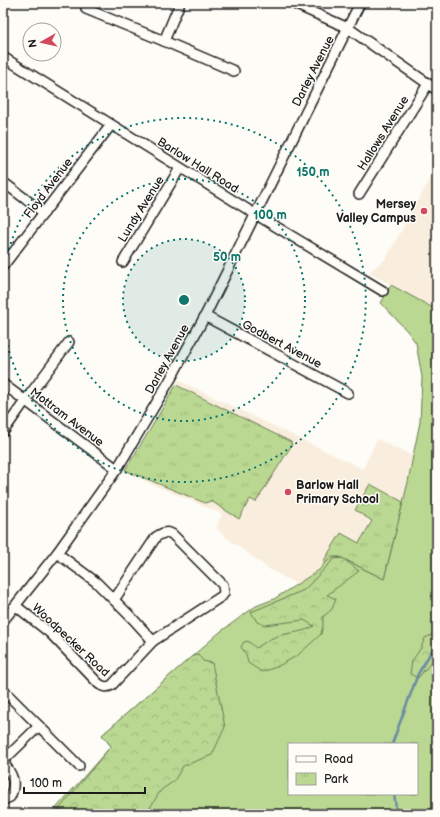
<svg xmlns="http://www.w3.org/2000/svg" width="440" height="817" viewBox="0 0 440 817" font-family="'Balsamiq Sans',sans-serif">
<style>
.built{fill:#f9eedd}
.grass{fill:#bad891;stroke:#6b7a56;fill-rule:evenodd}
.forest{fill:url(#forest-crowns);stroke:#6b7a56}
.park{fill:url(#park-tufts);stroke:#6b7a56}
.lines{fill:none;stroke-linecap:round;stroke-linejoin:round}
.stream{stroke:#698ca3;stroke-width:2.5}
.minor-casing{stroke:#1c1c1c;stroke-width:12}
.minor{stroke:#fdfcf7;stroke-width:9}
.ring{fill:none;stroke:#0f766e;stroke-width:2;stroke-dasharray:2 4}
.poi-dot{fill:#d1495b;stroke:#fdfcf7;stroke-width:1.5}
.labels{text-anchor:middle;stroke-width:3;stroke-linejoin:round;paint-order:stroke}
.street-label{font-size:12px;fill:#1c1c1c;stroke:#fdfcf7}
.poi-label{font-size:12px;font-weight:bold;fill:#1c1c1c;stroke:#fdfcf7;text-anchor:end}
.centre{fill:#0f766e;stroke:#fdfcf7;stroke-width:2}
.ring-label{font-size:12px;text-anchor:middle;font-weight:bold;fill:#0f766e;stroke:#fdfcf7;stroke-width:3;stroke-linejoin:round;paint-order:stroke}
</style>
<defs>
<pattern id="forest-crowns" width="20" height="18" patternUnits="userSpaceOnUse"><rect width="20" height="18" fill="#bad891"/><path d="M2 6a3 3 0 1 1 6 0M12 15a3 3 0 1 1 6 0" fill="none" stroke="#9fb97c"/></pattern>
<pattern id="park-tufts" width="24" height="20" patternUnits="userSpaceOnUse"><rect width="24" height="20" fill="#bad891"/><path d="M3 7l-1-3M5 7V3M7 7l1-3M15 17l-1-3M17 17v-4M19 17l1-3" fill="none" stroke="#9fb97c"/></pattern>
</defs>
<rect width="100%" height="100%" fill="#fdfcf7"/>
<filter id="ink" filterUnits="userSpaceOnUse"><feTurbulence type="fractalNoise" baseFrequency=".025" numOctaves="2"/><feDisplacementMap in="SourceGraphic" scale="8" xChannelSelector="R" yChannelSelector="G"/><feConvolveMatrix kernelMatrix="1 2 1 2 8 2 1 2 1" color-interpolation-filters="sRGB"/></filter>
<g filter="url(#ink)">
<g class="built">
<polygon points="434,172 437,174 437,310 369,273 375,267 385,260"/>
<polygon points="178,380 363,469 377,439 413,456 408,482 386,577 325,563 319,570 298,585 269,569 228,539 216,528 222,514 123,472 151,428"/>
</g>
<path class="grass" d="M391,285L437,310V814H51L111,746L102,735L220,632L256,606L274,599L319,570L325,563L330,558L334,557L342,558L384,579L408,482L413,456L420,422L422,377L416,343L408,332L381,303ZM289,744H417V794H289Z"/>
<g class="forest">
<path d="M343,558L359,571L327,595L336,599L332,609L323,617V625L321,634L308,646L298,655L286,662L276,667L262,672L248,663L246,654L241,647L244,642L248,641L256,648C263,644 270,638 278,636C290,632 303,633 314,626L304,620L265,625L257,622L251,612L304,590L334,559Z"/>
<polygon points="437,621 437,653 433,660 418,678 410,674 412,661 421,648 425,638 434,634"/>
<polygon points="198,654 203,661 212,663 225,727 212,755 183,766 174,781 161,790 146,814 55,814 111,746 102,735 191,657"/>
</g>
<g class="park">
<polygon points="176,385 291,442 292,445 290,448 256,502 250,499 239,519 211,501 205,503 125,470 151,428"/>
<polygon points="370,484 403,502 384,579 340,557 333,557 325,563 323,562 341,533 359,543 372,521 355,510"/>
</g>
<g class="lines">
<g class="stream">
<polyline points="392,744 418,674 437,642"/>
<polyline points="394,794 397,814"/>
</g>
<defs>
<g id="minor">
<polyline points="292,3 348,28 437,90"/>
<polyline points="86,9 164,41 234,71"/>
<polyline points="164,41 180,3"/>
<polyline points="3,57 255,214 383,291"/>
<polyline points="3,182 44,213"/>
<polyline points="359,194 428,84"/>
<polyline points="123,262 180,168"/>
<polyline points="3,266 111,125"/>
<polyline points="205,316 348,393"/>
<polyline points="3,384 117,469"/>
<polyline points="3,432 25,401 69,342"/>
<path d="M114,600L156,537C162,533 166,531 172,534L223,585L224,593L222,596L153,641"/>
<path d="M16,606L50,633L99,684C104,687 107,688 112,685L153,641L133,619L96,582L57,553"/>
<polyline points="3,621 57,553 117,469 170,380 205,316 360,3"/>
<polyline points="3,690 79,766"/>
<polyline points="3,761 39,726"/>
<path d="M3,762C12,774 17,782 10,797L3,800"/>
</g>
</defs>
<use href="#minor" class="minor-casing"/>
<use href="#minor" class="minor"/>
</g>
</g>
<circle cx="184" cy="300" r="61" fill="#0f766e" fill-opacity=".12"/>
<g class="ring">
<circle cx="184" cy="300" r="61"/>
<circle cx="184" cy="300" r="121"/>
<path d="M3 279A182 182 0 1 1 3 321"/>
</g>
<g class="poi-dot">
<circle cx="424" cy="211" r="4"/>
<circle cx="288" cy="492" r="4"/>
</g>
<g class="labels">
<g class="street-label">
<text transform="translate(313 71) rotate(-63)" y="4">Darley Avenue</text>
<text transform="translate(383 133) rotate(-58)" y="4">Hallows Avenue</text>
<text transform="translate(198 165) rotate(32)" y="4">Barlow Hall Road</text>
<text transform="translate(48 188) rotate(-53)" y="4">Floyd Avenue</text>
<text transform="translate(141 209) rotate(-58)" y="4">Lundy Avenue</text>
<text transform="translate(282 344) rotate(28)" y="4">Godbert Avenue</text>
<text transform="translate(167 359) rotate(-61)" y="4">Darley Avenue</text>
<text transform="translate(67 417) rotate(37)" y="4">Mottram Avenue</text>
<text transform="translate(71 640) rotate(43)" y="4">Woodpecker Road</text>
</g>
<g class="poi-label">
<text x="416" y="208">Mersey<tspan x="416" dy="14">Valley Campus</tspan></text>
<text x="296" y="489" text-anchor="start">Barlow Hall<tspan x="296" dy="14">Primary School</tspan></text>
</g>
</g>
<circle cx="184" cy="300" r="6" class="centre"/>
<g class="ring-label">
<text x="313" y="176">150 m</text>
<text x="270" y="219">100 m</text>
<text x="227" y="261">50 m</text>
</g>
<rect width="440" height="817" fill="none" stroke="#fdfcf7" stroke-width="16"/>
<rect x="8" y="8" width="424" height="801" fill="none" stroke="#1c1c1c" stroke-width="1.5" filter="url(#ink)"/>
<rect x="288" y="743" width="130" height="52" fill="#fdfcf7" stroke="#a3a29f"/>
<rect x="296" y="756" width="20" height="6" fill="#fdfcf7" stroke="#a3a29f"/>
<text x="324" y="763" font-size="12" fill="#1c1c1c">Road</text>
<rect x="296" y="773" width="20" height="12" fill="url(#park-tufts)" stroke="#a3a29f"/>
<text x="324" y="783" font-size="12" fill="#1c1c1c">Park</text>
<g transform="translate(42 42) rotate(262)"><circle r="19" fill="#fdfcf7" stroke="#a3a29f"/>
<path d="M0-3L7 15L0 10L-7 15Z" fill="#d1495b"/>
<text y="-6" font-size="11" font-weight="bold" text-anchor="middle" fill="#1c1c1c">N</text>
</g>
<path d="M24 787v6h121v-6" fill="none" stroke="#1c1c1c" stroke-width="2"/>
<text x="30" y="787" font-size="12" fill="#1c1c1c" stroke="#fdfcf7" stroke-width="3" paint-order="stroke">100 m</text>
</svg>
